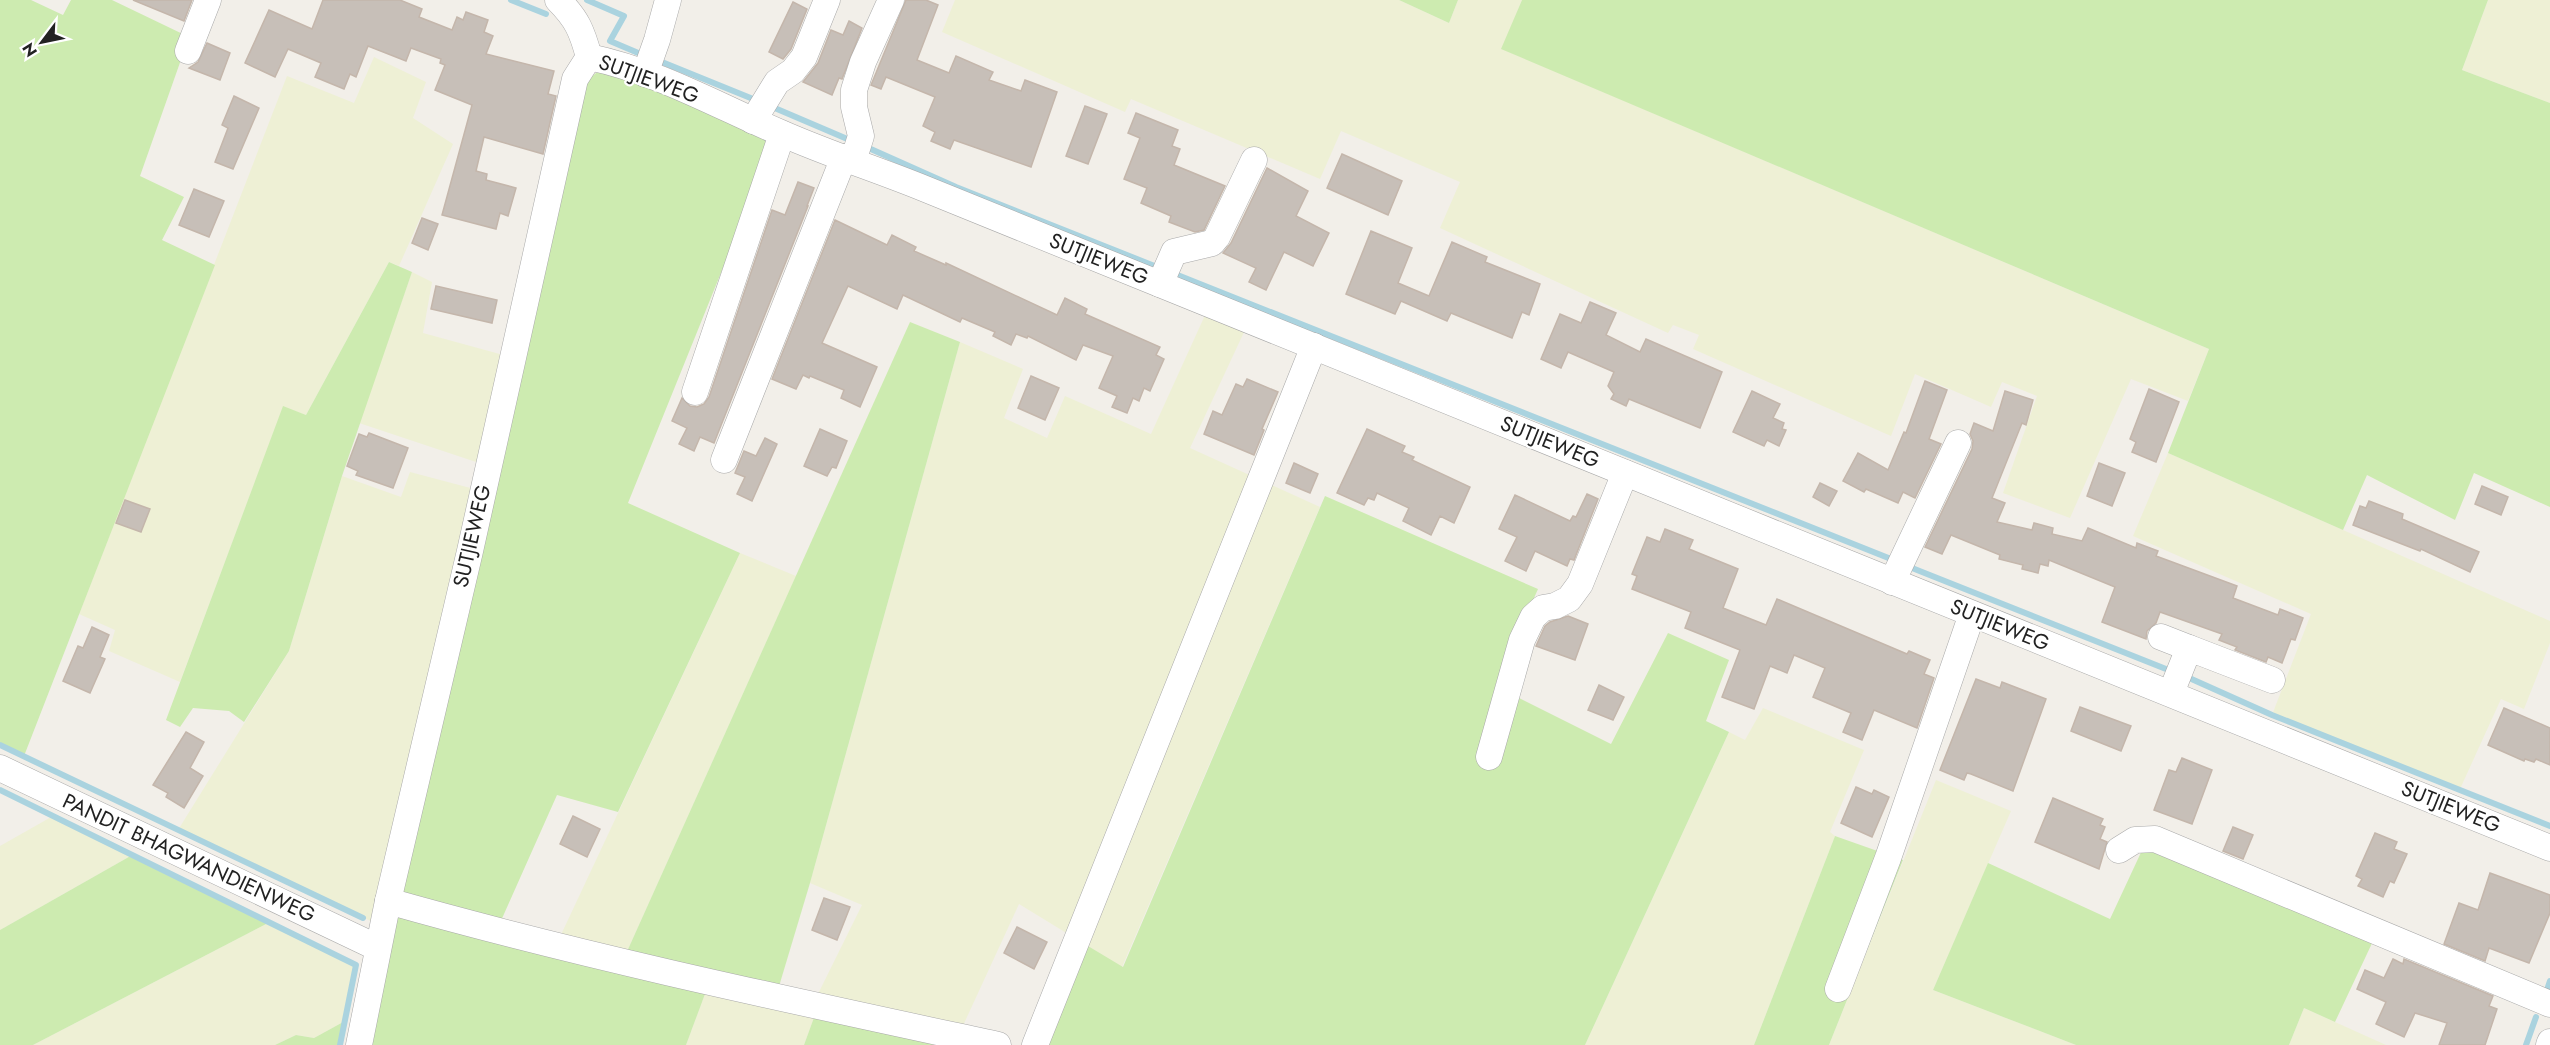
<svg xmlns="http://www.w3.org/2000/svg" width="2550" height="1045" viewBox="0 0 2550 1045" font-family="Jost,sans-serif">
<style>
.farmland{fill:#eef0d5}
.grass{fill:#cdebb0}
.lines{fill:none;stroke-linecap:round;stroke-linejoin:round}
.stream{stroke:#aad3df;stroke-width:6}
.building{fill:#c7bfb8;stroke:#c4b6ab;stroke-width:1.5}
.minor-casing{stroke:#a9a9a9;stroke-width:27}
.minor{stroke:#fff;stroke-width:26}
.labels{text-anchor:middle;stroke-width:4.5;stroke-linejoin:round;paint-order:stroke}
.street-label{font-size:21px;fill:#222;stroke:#fff}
</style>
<rect width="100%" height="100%" fill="#f2efe9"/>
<g class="farmland">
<polygon points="955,0 1399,0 1449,23 1458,0 1522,0 1502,49 2209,349 2188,401 2131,379 2070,518 2003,493 2037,396 2002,382 1991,407 1915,374 1891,436 1693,349 1699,335 1673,325 1668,333 1440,228 1460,182 1341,131 1320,179 1131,99 1125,112 942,32"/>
<polygon points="2488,0 2550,0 2550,103 2462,70"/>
<polygon points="374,57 426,82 413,118 453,144 399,266 389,262 306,415 283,407 180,682 109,651 115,630 79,614 287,76 354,103"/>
<polygon points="412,272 432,282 423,333 507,356 482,464 359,423"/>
<polygon points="1206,313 1245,330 1190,448 1320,507 1122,967 1019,904 961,1030 815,1000 862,905 810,883 960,342 1023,369 1004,418 1047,438 1065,396 1151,434"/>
<polygon points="2168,453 2550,621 2550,643 2524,709 2501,699 2460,789 2272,715 2311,614 2133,536"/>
<polygon points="410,472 478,490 377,924 178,830 289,651 342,476 401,497"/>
<polygon points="740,553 796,576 625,956 559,939"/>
<polygon points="1763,708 1864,750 1830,832 1835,836 1754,1045 1585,1045 1729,732 1745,740"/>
<polygon points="1936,780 2011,811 1933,990 2076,1045 1829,1045"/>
<polygon points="53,816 134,854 0,930 0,846"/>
<polygon points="270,922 356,965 345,1021 314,1038 296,1035 275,1045 33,1045"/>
<polygon points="708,986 816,1012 804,1045 686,1045"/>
<polygon points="2304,1008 2386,1045 2289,1045"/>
</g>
<g class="grass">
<polygon points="0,0 31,0 63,15 71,0 112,0 189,37 140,176 184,197 162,240 215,265 24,756 0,745"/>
<polygon points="1399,0 1458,0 1449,23"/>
<polygon points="1522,0 2488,0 2462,70 2550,103 2550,507 2474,473 2455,520 2367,475 2343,530 2168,453 2209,349 1501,49"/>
<polygon points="600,70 675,92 775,139 628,503 740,553 618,812 557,795 500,923 401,897 586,81"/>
<polygon points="389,262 412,272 342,476 289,651 244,722 229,711 193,708 180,727 166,720 283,406 306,415"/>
<polygon points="910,322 960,342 810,883 777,993 625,956"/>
<polygon points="1325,496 1538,589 1495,686 1611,744 1668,633 1729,660 1706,721 1729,732 1585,1045 1047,1045 1083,943 1123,967"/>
<polygon points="1835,836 1903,860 1829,1045 1754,1045"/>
<polygon points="2144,846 2374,939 2335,1022 2304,1008 2289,1045 2076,1045 1933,990 1988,863 2110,919"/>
<polygon points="134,854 270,922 33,1045 0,1045 0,930"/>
<polygon points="394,916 708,986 686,1045 366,1045"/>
<polygon points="816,1012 965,1045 804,1045"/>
<polygon points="345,1021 340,1045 275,1045 296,1035 314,1038"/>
</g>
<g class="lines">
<g class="stream">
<polyline points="511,0 546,14"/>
<polyline points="587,0 624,16 610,41 643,55"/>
<polyline points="657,60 758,101"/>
<polyline points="770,106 852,141"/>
<polyline points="864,146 956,187 1157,267"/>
<polyline points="1175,274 1891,559"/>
<polyline points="1907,566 2171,671"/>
<polyline points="2187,677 2272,715 2550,826"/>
<polyline points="0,745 363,918"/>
<polyline points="0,790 356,965 340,1045"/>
<polyline points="2548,987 2550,981"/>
<polyline points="2526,1045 2536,1017"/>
</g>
</g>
<g class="building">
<polygon points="133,0 192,0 184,21"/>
<polygon points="323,0 400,0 422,9 419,17 452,30 457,17 463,20 466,12 488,20 484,32 493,36 486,54 554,71 548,94 556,96 543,154 484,137 476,171 487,174 486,180 516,188 508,216 500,213 496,229 442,215 472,105 435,90 445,65 440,63 441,59 411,48 406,61 368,46 356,77 350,74 344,89 315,77 321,63 288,49 275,77 245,63 269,10 312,29"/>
<polygon points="906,0 926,0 938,5 917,60 949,73 956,56 993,72 989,80 1021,91 1025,80 1057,92 1031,167 954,140 950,149 931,141 935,132 923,126 935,97 886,77 881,89 871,85"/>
<polygon points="793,2 807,9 791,49 783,59 769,52"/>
<polygon points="849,21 862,28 842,79 839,78 832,95 803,82 818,63 831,30 843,35"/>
<polygon points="207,43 230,53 220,80 189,68 198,62"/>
<polygon points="234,96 259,108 233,169 215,162 228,128 222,125"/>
<polygon points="1085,106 1107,114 1088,164 1066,156"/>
<polygon points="1136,113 1178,130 1172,146 1180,149 1174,165 1225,186 1204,230 1195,232 1169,222 1171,216 1141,203 1147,188 1124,179 1140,138 1128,133"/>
<polygon points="1342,154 1402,181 1388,215 1327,188"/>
<polygon points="1267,168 1308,191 1296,216 1329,233 1313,266 1284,252 1266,290 1249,282 1256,268 1223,253 1231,243"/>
<polygon points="798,182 814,188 807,206 808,206 714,443 700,437 694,451 679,444 687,428 672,421 682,398 690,406 697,407 704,404 709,397 772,210 785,215"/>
<polygon points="194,189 224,201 209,237 179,225"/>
<polygon points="422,218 438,224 428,250 412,243"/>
<polygon points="835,220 887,245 892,235 916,247 914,251 946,265 946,263 1057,315 1065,298 1087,309 1085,314 1160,347 1156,355 1164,359 1150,391 1144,388 1139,401 1133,398 1127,413 1112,407 1117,396 1099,388 1113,356 1083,345 1076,360 1028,336 1027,338 1016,334 1011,345 993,336 995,332 962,318 960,322 903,295 897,309 848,286 822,343 877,367 860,407 841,398 844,390 810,376 809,378 803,375 796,389 772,379"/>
<polygon points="1371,231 1412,248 1398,283 1429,296 1452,242 1487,257 1485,262 1540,284 1529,315 1522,312 1512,338 1451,313 1447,321 1401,301 1395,314 1346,294"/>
<polygon points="436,286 497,300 492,323 431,309"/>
<polygon points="1590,302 1616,313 1606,335 1640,352 1646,339 1722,372 1700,428 1629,399 1626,406 1611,399 1614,394 1608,386 1614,372 1568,352 1561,368 1541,359 1560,314 1581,323"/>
<polygon points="1031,376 1059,388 1045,420 1018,408"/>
<polygon points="1247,379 1278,392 1262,429 1264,430 1254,455 1204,434 1213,411 1222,415 1236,384 1243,387"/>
<polygon points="1925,381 1947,390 1929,439 1941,444 1915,498 1903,492 1898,503 1866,489 1864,492 1843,481 1858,453 1888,470 1904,432 1906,433"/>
<polygon points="2149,389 2179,402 2156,462 2132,452 2136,442 2130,439"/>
<polygon points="1752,391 1780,404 1773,418 1784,423 1782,429 1786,430 1779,446 1767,440 1764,446 1733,432"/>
<polygon points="2005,391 2033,400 2026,425 2022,423 1992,498 2005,503 1997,522 2032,530 2034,523 2053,528 2052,534 2082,541 2088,528 2136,548 2137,543 2158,551 2156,556 2237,586 2233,598 2278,615 2280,609 2303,618 2295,640 2291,639 2282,663 2268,657 2266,662 2235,650 2237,647 2219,640 2222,634 2160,612 2156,623 2147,631 2146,639 2102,622 2115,587 2049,560 2048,566 2040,564 2038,573 2022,569 2023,565 1999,559 2000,555 1951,535 1942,554 1925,547 1972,449 1973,441 1970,434 1974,423 1993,431"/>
<polygon points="820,429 847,441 836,468 832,467 827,476 804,466"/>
<polygon points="1367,429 1405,446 1402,452 1414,457 1412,460 1470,487 1454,523 1440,516 1431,535 1403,521 1409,508 1377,493 1374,500 1368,498 1364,505 1337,493"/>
<polygon points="369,433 408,448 393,488 356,475 358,471 347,466 359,434 367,437"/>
<polygon points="765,438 777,444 752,501 737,494 745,477 735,473 744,451 756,456"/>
<polygon points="1294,463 1318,474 1310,493 1286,483"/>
<polygon points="2099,463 2125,473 2112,506 2087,496"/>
<polygon points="1820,483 1837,491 1829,506 1813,497"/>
<polygon points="2482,486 2508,497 2501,515 2475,504"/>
<polygon points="1587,494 1598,499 1574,560 1570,559 1567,566 1535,551 1526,571 1505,561 1517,537 1499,529 1515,495 1570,521 1573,516 1576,517"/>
<polygon points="125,500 150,509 141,532 116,523"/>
<polygon points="2369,501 2403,514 2402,519 2479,552 2470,572 2421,549 2420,551 2353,525 2360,506 2366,508"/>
<polygon points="1665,529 1693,540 1689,549 1738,569 1723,608 1766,625 1777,599 1907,654 1909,651 1930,660 1924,674 1934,678 1917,728 1874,710 1862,740 1843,732 1851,713 1813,697 1825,668 1794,655 1787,673 1770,666 1754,709 1722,697 1740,650 1685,628 1691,612 1632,589 1637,576 1632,574 1647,537 1660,542"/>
<polygon points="1568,616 1588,624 1575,660 1536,646 1545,626 1550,622"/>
<polygon points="92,627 109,635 100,657 105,659 90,693 63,681 78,646 83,648"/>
<polygon points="1976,679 2000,688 2002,682 2046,699 2013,791 1971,774 1967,773 1964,780 1940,770"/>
<polygon points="1599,685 1624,697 1613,720 1588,710"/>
<polygon points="2080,707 2131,726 2121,751 2071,731"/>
<polygon points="2504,708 2550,728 2550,765 2536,759 2534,762 2525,759 2524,761 2488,745"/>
<polygon points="186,732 204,742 190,768 203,776 184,808 166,797 168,793 153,785"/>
<polygon points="2182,758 2212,770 2192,824 2154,810 2169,770 2176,772"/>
<polygon points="1856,787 1872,794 1874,790 1889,797 1872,837 1841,823"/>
<polygon points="2053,798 2103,819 2100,825 2105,827 2100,839 2107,842 2099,869 2035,842"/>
<polygon points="573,816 600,829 587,857 560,844"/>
<polygon points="2233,827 2253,835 2243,859 2223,851"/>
<polygon points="2375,833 2397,842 2394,849 2407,854 2394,883 2390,881 2383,897 2358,886 2362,879 2356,876"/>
<polygon points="2490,873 2550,895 2550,913 2529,963 2489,948 2485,961 2444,944 2459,903 2478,910"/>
<polygon points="824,898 850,907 837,940 812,930"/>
<polygon points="1017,927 1047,942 1034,969 1004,953"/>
<polygon points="2393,959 2403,964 2404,959 2493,996 2489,1006 2497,1009 2485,1045 2439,1045 2447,1023 2415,1013 2404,1037 2376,1024 2386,1002 2357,989 2365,970 2384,978"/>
</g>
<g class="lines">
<defs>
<g id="minor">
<path d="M558,0C577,19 582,31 589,57"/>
<polyline points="188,51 208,0"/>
<path d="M589,57C657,71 718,106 781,133C826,153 873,168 918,186L2550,848"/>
<polyline points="645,74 657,40 668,0"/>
<polyline points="753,121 777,82 793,71 804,57 827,0"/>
<polyline points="853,161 861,136 854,107 854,90 863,62 891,0"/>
<polyline points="1160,284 1174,252 1212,243 1217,237 1254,160"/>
<polyline points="695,392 782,134"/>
<polyline points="724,460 844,157"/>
<polyline points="1892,582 1958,443"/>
<polyline points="2161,637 2189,648"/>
<polyline points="2171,693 2189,648 2272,680"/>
<polyline points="1489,757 1522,640 1533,617 1543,608 1555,606 1569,599 1580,584 1625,473"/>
<polyline points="0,768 378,948"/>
<polyline points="2119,850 2135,840 2155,839 2550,1004"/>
<path d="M388,901C589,958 794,1001 998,1045"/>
<polyline points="1838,989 1888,858 1972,614"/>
<polyline points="359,1045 388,901 470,551 575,79 589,57"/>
<polyline points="1035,1045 1314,346"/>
<polyline points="2549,1045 2550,1042"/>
</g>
</defs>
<use href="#minor" class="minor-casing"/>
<use href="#minor" class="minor"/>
</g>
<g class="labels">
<g class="street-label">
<text transform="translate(649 79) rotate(20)" y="7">SUTJIEWEG</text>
<text transform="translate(1099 259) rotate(22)" y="7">SUTJIEWEG</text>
<text transform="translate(1550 442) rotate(22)" y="7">SUTJIEWEG</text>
<text transform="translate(472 536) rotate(-77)" y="7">SUTJIEWEG</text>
<text transform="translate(2000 625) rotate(22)" y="7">SUTJIEWEG</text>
<text transform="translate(2451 807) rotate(22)" y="7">SUTJIEWEG</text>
<text transform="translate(189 858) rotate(25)" y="7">PANDIT BHAGWANDIENWEG</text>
</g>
</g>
<g transform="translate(42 42) rotate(238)" stroke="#ffffff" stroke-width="4.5" paint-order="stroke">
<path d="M0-4.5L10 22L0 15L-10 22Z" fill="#222222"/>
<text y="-9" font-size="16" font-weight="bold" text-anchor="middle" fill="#222222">N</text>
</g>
</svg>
